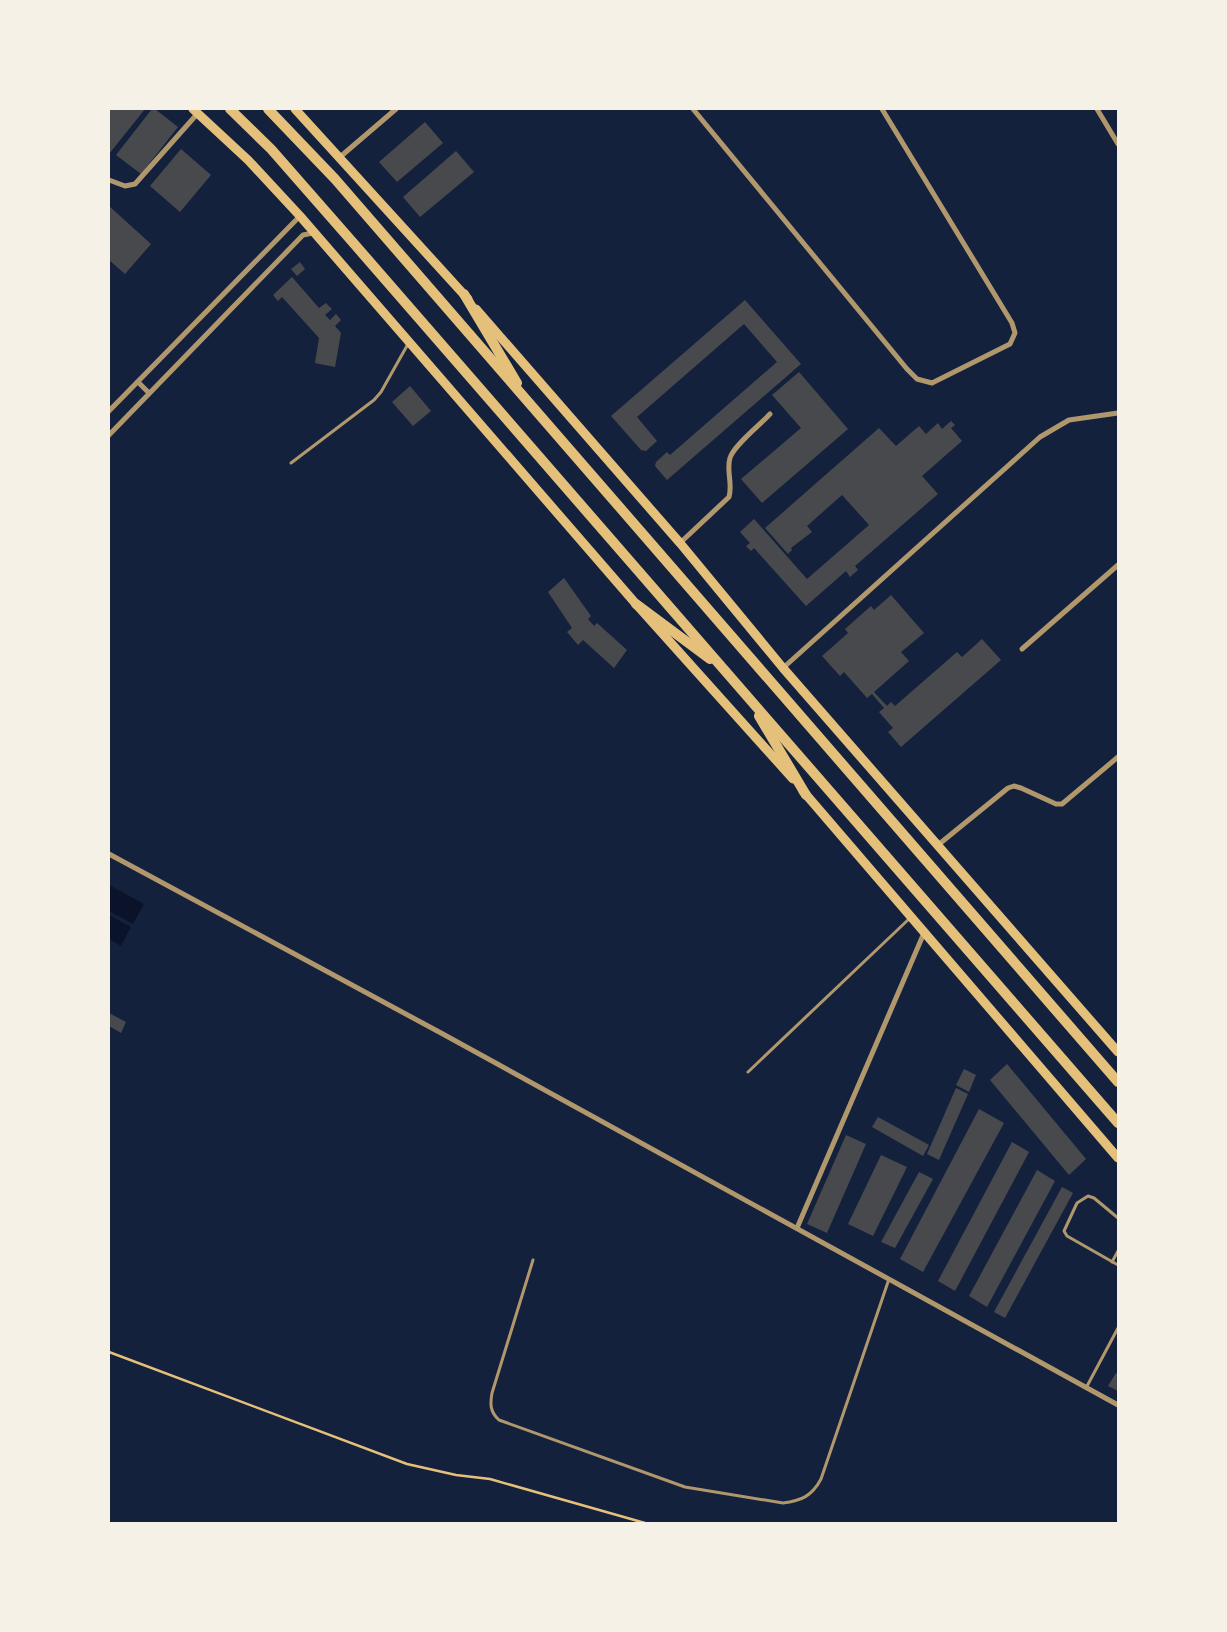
<svg xmlns="http://www.w3.org/2000/svg" width="1227" height="1632" viewBox="0 0 1227 1632" font-family="Roboto,sans-serif">
<style>
.water{fill:#0b132b}
.building{fill:#48494c}
.lines{fill:none;stroke-linecap:round;stroke-linejoin:round}
.path{stroke:#e5c07b;stroke-width:2.5}
.service{stroke:#b1986c;stroke-width:3}
.minor{stroke:#b1986c;stroke-width:5}
.secondary{stroke:#e5c07b;stroke-width:9}
.trunk{stroke:#e5c07b;stroke-width:10}
</style>
<rect width="100%" height="100%" fill="#14213d"/>
<g class="water">
<polygon points="109,885 144,904 133,924 109,911"/>
<polygon points="109,915 131,927 121,946 109,939"/>
</g>
<g class="building">
<polygon points="109,109 145,109 109,154"/>
<polygon points="152,109 155,109 178,127 141,174 116,155"/>
<polygon points="425,122 443,143 397,182 379,162"/>
<polygon points="181,149 211,175 180,212 150,186"/>
<polygon points="456,151 474,172 420,217 403,197"/>
<polygon points="109,206 151,244 125,274 109,260"/>
<polygon points="300,262 305,269 297,276 291,269"/>
<polygon points="292,277 319,308 326,303 332,309 325,315 330,320 336,314 341,320 335,326 341,333 335,367 315,363 319,338 282,297 278,301 273,295"/>
<polygon points="745,300 801,364 667,480 655,466 656,462 667,452 670,455 777,362 744,324 637,417 657,441 646,451 641,450 611,416"/>
<polygon points="799,372 848,429 762,503 741,479 801,428 772,395"/>
<polygon points="410,386 431,411 413,426 392,402"/>
<polygon points="951,421 955,425 951,428 962,441 922,476 938,494 855,566 858,570 850,577 846,571 806,606 754,548 751,551 746,546 750,543 740,532 754,519 807,579 869,525 842,495 807,526 812,532 791,548 792,550 788,554 765,528 879,428 896,446 919,426 926,434 938,423 942,429"/>
<polygon points="564,578 591,616 588,619 594,626 597,623 627,650 614,668 583,640 578,645 567,632 572,628 548,592"/>
<polygon points="891,595 924,633 901,652 909,661 874,692 887,706 891,702 895,706 957,652 962,657 982,639 1001,660 901,747 888,732 893,728 879,712 884,708 872,694 867,698 844,672 840,676 822,656 848,633 845,629 871,606 874,610"/>
<polygon points="109,1013 126,1022 121,1033 109,1026"/>
<polygon points="1007,1064 1086,1159 1069,1175 990,1080"/>
<polygon points="964,1069 976,1075 969,1092 956,1085"/>
<polygon points="956,1088 968,1094 939,1160 927,1154"/>
<polygon points="979,1109 1004,1123 923,1272 900,1259"/>
<polygon points="878,1117 929,1145 923,1156 872,1127"/>
<polygon points="846,1135 866,1144 827,1233 807,1224"/>
<polygon points="1012,1142 1029,1152 955,1291 938,1281"/>
<polygon points="881,1155 907,1167 873,1236 848,1224"/>
<polygon points="1037,1170 1055,1181 987,1307 969,1296"/>
<polygon points="919,1172 933,1179 895,1248 881,1242"/>
<polygon points="1062,1187 1073,1193 1005,1318 994,1312"/>
<polygon points="1116,1373 1118,1374 1118,1391 1108,1386"/>
</g>
<g class="lines">
<polyline class="path" points="109,1352 407,1464 456,1475 490,1479 645,1523"/>
<g class="service">
<polyline points="291,463 374,400 381,392 408,344"/>
<polyline points="748,1072 910,918"/>
<polyline points="1118,1218 1094,1198 1088,1196 1077,1203 1064,1231 1067,1236 1118,1265"/>
<path d="M533,1260L492,1393C490,1404 490,1412 499,1420L685,1487L783,1503C801,1501 812,1496 821,1479L889,1279"/>
<polyline points="1112,1262 1118,1251"/>
<polyline points="1086,1388 1118,1328"/>
</g>
<g class="minor">
<polyline points="693,109 907,369 917,379 932,383 1010,344 1015,333 1012,323 882,109"/>
<polyline points="1097,109 1118,144"/>
<polyline points="340,157 396,109"/>
<polyline points="109,180 125,186 135,184 198,113"/>
<polyline points="138,382 149,393"/>
<polyline points="109,411 300,216"/>
<polyline points="109,435 303,235 313,233"/>
<path d="M680,543L729,497C733,484 726,470 730,458C733,446 761,424 770,414"/>
<polyline points="1022,649 1118,565"/>
<polyline points="783,668 1040,437 1069,420 1118,413"/>
<polyline points="938,845 1008,788 1014,786 1021,788 1056,804 1062,804 1118,757"/>
<polyline points="109,854 441,1033 1118,1405"/>
<polyline points="797,1228 924,933"/>
</g>
<g class="secondary">
<polyline points="193,109 248,160 300,216 636,604 793,779"/>
<polyline points="295,109 468,299"/>
<polyline points="476,309 680,543 783,668 1118,1052"/>
<polyline points="803,791 1118,1158"/>
</g>
<g class="trunk">
<polyline points="230,109 271,149 356,246 1118,1123"/>
<polyline points="268,109 335,179 1118,1082"/>
<polyline points="464,294 517,383"/>
<polyline points="636,604 710,659"/>
<polyline points="759,716 806,795"/>
</g>
</g>
<rect width="1227" height="1632" fill="none" stroke="#f6f1e7" stroke-width="220"/>
</svg>
